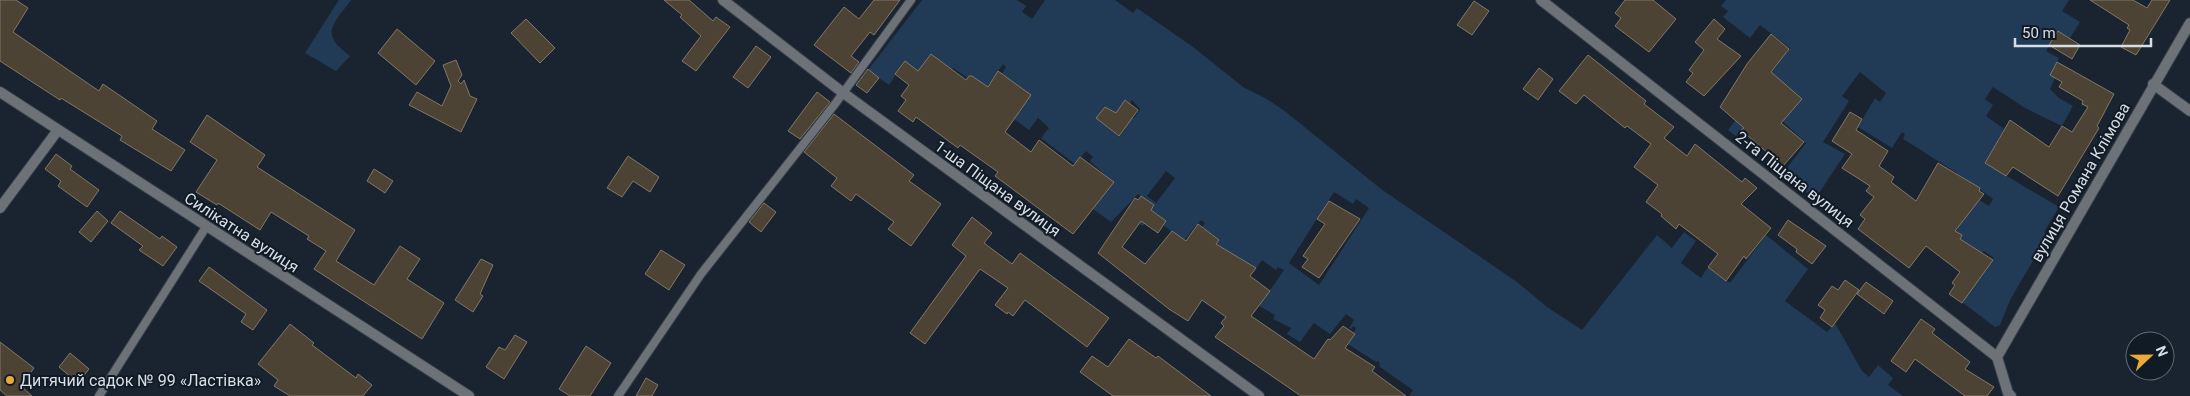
<svg xmlns="http://www.w3.org/2000/svg" width="2190" height="396" viewBox="0 0 2190 396" font-family="Roboto,sans-serif">
<style>
.green{fill:#213a55;fill-rule:evenodd}
.building{fill:#4d4335;stroke:#827767}
.lines{fill:none;stroke-linecap:round;stroke-linejoin:round}
.lane-casing{stroke:#343e49;stroke-width:10}
.street-casing{stroke:#343e49;stroke-width:12}
.lane{stroke:#6c7278;stroke-width:8}
.street{stroke:#6c7278;stroke-width:10}
.poi-dot{fill:#eaaa39;stroke:#111b26;stroke-width:2}
.labels{text-anchor:middle;stroke-width:4;stroke-linejoin:round;paint-order:stroke}
.street-label{font-size:16px;fill:#d7dee6;stroke:#111b26}
.poi-label{font-size:16px;fill:#d7dee6;stroke:#111b26;text-anchor:start}
</style>
<rect width="100%" height="100%" fill="#1a2430"/>
<g class="green">
<path d="M339,0H351C333,25 319,33 350,56L336,71L305,53Z"/>
<path d="M922,0H1017L1026,6L1022,12L1032,19L1045,0H1115L1133,13L1137,8L1193,47L1243,87L1267,99L1286,112L1381,189L1517,282L1547,307L1582,330L1657,235L1672,248L1684,232L1696,241L1681,263L1701,278L1708,267L1730,283L1766,235L1808,269L1785,301L1827,332L1835,323L1862,371L1869,377L1878,365L1893,378L1888,385L1903,396H1409L1413,390L1380,367L1379,361L1376,362L1348,344L1356,328L1353,326L1351,329L1349,328L1354,320L1346,314L1330,334L1314,323L1300,342L1287,334L1291,328L1273,319L1275,315L1259,306L1284,270L1278,267L1276,270L1262,260L1255,270L1240,258L1215,247L1219,240L1202,227L1205,223L1201,220L1198,224L1201,228L1196,225L1184,241L1163,225L1166,221L1154,212L1143,226L1139,224L1153,204L1138,194L1111,222L1093,209L1113,182L1090,161L1093,157L1086,151L1075,164L1041,138L1049,128L1038,118L1029,130L1014,119L996,83L1006,67L1003,64L985,90L971,77L968,78L953,68L946,78L939,72L944,64L931,54L918,71L905,61L889,85L868,70ZM1125,100L1130,103L1132,100L1140,109L1134,118L1128,113L1119,125L1125,129L1119,137L1097,118L1105,107L1116,113ZM1166,171L1175,178L1156,203L1147,196ZM1334,192L1353,204L1356,199L1369,208L1319,285L1289,263Z"/>
<polygon points="1726,0 2069,0 2062,11 2080,22 2070,38 2057,31 2046,51 2059,58 2050,75 2055,78 2050,89 2059,98 2073,106 2062,126 2025,108 1993,87 1985,99 1993,105 1986,116 2004,129 1985,163 2059,207 2044,232 2048,235 2010,300 2000,325 1995,327 1962,302 1994,258 1984,251 1982,253 1960,239 1962,235 1956,231 1976,198 1989,206 1993,199 1954,171 1903,139 1905,134 1902,132 1892,148 1858,127 1875,98 1880,102 1886,93 1860,72 1842,96 1849,101 1823,142 1845,154 1815,199 1783,173 1806,143 1765,105 1736,136 1728,130 1790,48 1760,25 1750,38 1723,17 1728,11 1721,6"/>
</g>
<g class="building">
<polygon points="0,0 16,0 28,8 13,32 99,91 103,84 157,121 152,129 185,150 171,171 120,140 122,136 61,98 60,100 0,61"/>
<polygon points="664,0 689,0 713,21 716,17 730,27 696,71 682,61 701,36 680,17 682,15"/>
<polygon points="874,0 900,0 874,35 870,32 851,56 859,62 851,73 814,45 844,7 859,19"/>
<polygon points="1625,0 1653,0 1676,19 1649,52 1615,26 1621,18 1615,13"/>
<polygon points="2090,0 2133,0 2147,8 2152,0 2170,0 2136,55 2121,47 2130,30 2127,28 2129,25"/>
<polygon points="1474,1 1489,11 1472,35 1457,25"/>
<polygon points="526,19 555,48 540,63 511,33"/>
<polygon points="1714,19 1725,29 1717,39 1741,56 1704,96 1686,82 1693,73 1689,70 1704,50 1695,42"/>
<polygon points="397,29 435,61 416,85 378,53"/>
<polygon points="2058,31 2080,45 2072,59 2049,45"/>
<polygon points="1771,34 1789,49 1771,72 1802,99 1781,123 1804,142 1783,166 1741,130 1744,128 1720,107 1747,64"/>
<polygon points="756,46 771,57 748,88 733,77"/>
<polygon points="931,54 966,80 969,76 972,76 988,87 998,71 1031,95 1005,132 1031,152 1039,140 1073,166 1080,157 1114,182 1073,234 995,176 998,172 960,145 958,148 916,117 913,122 898,111 906,100 901,96 909,85 895,74 905,61 918,71"/>
<polygon points="1588,55 1646,101 1644,104 1674,127 1664,138 1687,156 1695,144 1742,182 1745,178 1757,188 1741,204 1771,228 1746,259 1744,256 1726,281 1708,267 1718,254 1679,224 1676,229 1661,216 1662,214 1646,202 1658,185 1634,167 1651,144 1627,126 1625,128 1584,95 1576,104 1559,91"/>
<polygon points="456,60 462,75 458,81 461,84 464,80 470,96 477,99 461,132 409,105 417,92 442,106 451,86 443,65"/>
<polygon points="2057,62 2114,94 2097,126 2099,128 2058,196 2013,167 2006,176 1985,163 2010,120 2049,147 2062,126 2072,132 2088,107 2082,104 2083,101 2059,87 2062,82 2050,75"/>
<polygon points="1539,68 1553,79 1538,100 1523,89"/>
<polygon points="868,69 879,78 867,93 856,85"/>
<polygon points="817,92 830,102 800,139 788,131"/>
<polygon points="1125,100 1138,110 1119,136 1096,118 1105,107 1116,113"/>
<polygon points="1850,112 1862,119 1856,130 1888,151 1879,166 1894,177 1891,182 1916,201 1938,163 1980,188 1979,191 1984,194 1955,231 1962,235 1960,239 1993,260 1962,303 1949,294 1955,285 1952,283 1960,272 1926,246 1909,268 1858,229 1865,219 1860,215 1874,197 1866,191 1870,186 1842,168 1852,154 1832,141"/>
<polygon points="834,114 914,175 909,181 941,204 911,246 888,229 894,222 856,194 851,201 831,186 837,178 804,152"/>
<polygon points="207,115 265,155 257,167 355,230 336,261 374,285 400,246 420,259 407,279 444,303 422,339 314,269 326,251 307,239 309,236 271,212 260,230 218,203 217,205 196,192 217,160 190,142"/>
<polygon points="56,154 72,166 70,169 99,190 87,207 58,186 61,181 45,169"/>
<polygon points="628,156 659,177 650,192 633,181 622,197 607,188"/>
<polygon points="374,169 393,181 385,193 367,181"/>
<polygon points="1141,196 1154,205 1151,210 1166,221 1158,233 1141,221 1122,247 1145,264 1172,231 1186,241 1198,224 1219,240 1216,244 1256,268 1250,276 1270,291 1251,316 1314,359 1328,339 1330,340 1343,326 1355,334 1345,348 1375,367 1372,371 1406,396 1301,396 1215,337 1224,326 1221,323 1226,317 1202,300 1188,321 1169,309 1098,253 1135,198 1138,200"/>
<polygon points="1329,201 1360,219 1319,278 1302,267 1308,259 1303,256 1325,224 1317,219"/>
<polygon points="764,203 776,212 761,232 749,222"/>
<polygon points="97,211 108,221 91,242 79,232"/>
<polygon points="120,211 160,239 162,236 177,247 163,266 139,250 143,246 111,223"/>
<polygon points="972,217 992,233 984,243 1012,264 1020,253 1109,318 1087,347 1025,300 1013,316 1008,312 1007,314 995,305 1008,288 980,269 925,344 910,333 966,256 952,245"/>
<polygon points="1788,220 1826,246 1812,264 1796,252 1797,249 1778,235"/>
<polygon points="661,250 685,265 669,290 645,274"/>
<polygon points="481,259 493,265 480,294 483,296 473,312 455,300"/>
<polygon points="209,267 267,310 253,330 241,322 246,314 199,281"/>
<polygon points="1845,280 1859,290 1832,327 1820,318 1825,310 1818,305 1832,286 1838,290"/>
<polygon points="1866,282 1893,301 1884,314 1857,294"/>
<polygon points="1921,319 1935,329 1932,333 1970,362 1965,369 1994,387 1987,396 1965,396 1915,359 1906,372 1891,361"/>
<polygon points="290,324 314,343 312,345 356,378 358,374 372,385 363,396 290,396 274,386 278,380 258,364"/>
<polygon points="515,335 527,342 504,379 486,367 499,347 505,350"/>
<polygon points="1129,339 1156,358 1158,356 1211,396 1113,396 1080,372 1092,356 1108,367"/>
<polygon points="0,342 34,368 21,386 32,396 7,396 0,390"/>
<polygon points="586,346 611,363 590,396 570,396 559,389"/>
<polygon points="70,353 89,369 78,383 59,367"/>
<polygon points="646,378 658,385 652,396 636,396"/>
</g>
<g class="lines">
<defs>
<g id="lane">
<polyline points="99,396 206,227"/>
<polyline points="618,396 701,274 835,104 911,0"/>
</g>
<g id="street">
<polyline points="723,0 842,92 1259,396"/>
<polyline points="1541,0 1997,357 2008,393 2011,396"/>
<polyline points="2153,84 2190,111"/>
<polyline points="0,92 469,396"/>
<polyline points="0,208 58,130"/>
<polyline points="1997,357 2190,23"/>
</g>
</defs>
<use href="#lane" class="lane-casing"/>
<use href="#street" class="street-casing"/>
<use href="#lane" class="lane"/>
<use href="#street" class="street"/>
</g>
<circle class="poi-dot" cx="10" cy="380" r="5"/>
<g class="labels">
<g class="street-label">
<text transform="translate(1795 179) rotate(38)" y="6">2-га Піщана вулиця</text>
<text transform="translate(2080 182) rotate(-60)" y="6">вулиця Романа Клімова</text>
<text transform="translate(998 188) rotate(36)" y="6">1-ша Піщана вулиця</text>
<text transform="translate(242 232) rotate(33)" y="6">Силікатна вулиця</text>
</g>
<g class="poi-label">
<text x="20" y="386">Дитячий садок № 99 «Ластівка»</text>
</g>
</g>
<g transform="translate(2150 356) rotate(68)"><circle r="24" fill="#111b26" stroke="#606973"/>
<path d="M0-4L9 19L0 12L-9 19Z" fill="#eaaa39"/>
<text y="-8" font-size="14" font-weight="bold" text-anchor="middle" fill="#d7dee6">N</text>
</g>
<path d="M2015 38v8h136v-8" fill="none" stroke="#d7dee6" stroke-width="2.5"/>
<text x="2022" y="38" font-size="15" fill="#d7dee6" stroke="#111b26" stroke-width="4" paint-order="stroke">50 m</text>
</svg>
